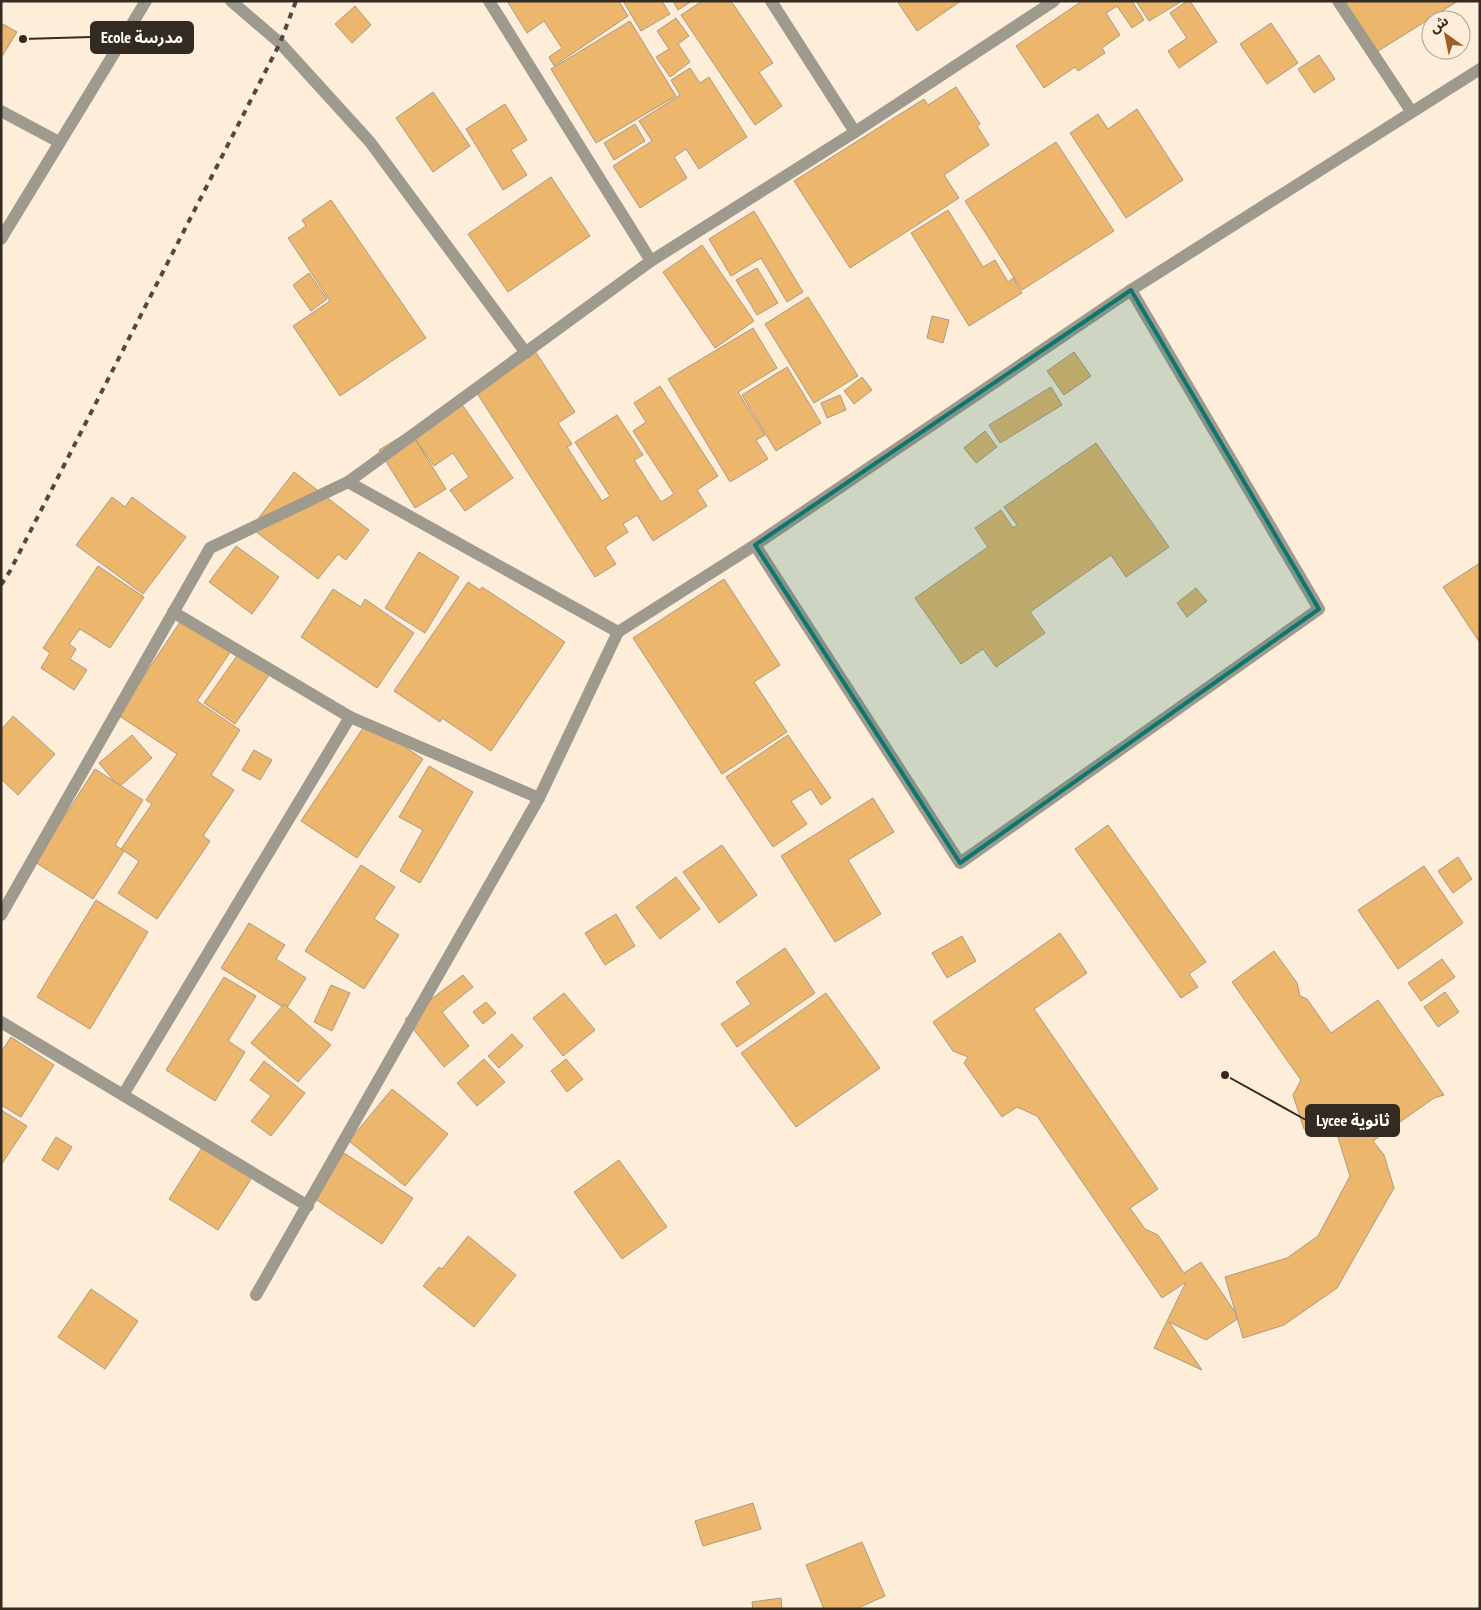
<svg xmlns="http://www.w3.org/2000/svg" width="1481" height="1610" viewBox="0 0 1481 1610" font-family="'PT Sans Narrow','Noto Sans Arabic',sans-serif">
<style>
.building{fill:#ecb76d;stroke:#ac9981}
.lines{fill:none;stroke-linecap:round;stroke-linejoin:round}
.minor{stroke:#9f9a8e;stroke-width:12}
.rail{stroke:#52493d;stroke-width:4;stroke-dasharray:6 6;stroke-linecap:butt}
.marked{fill:#0f766e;fill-opacity:0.2;stroke:#0f766e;stroke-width:4;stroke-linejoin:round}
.leader{fill:none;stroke:#332b21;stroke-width:2}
.callout-dot{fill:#332b21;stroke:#feedd9;stroke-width:2}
.callout{fill:#332b21;stroke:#332b21;stroke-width:2}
.callout-label{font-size:16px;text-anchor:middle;font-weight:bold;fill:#fff}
</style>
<rect width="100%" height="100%" fill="#feedd9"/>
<g class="building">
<polygon points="507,1 619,1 628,16 554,66 549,57 562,48 544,21 527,33"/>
<polygon points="623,1 662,1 670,14 641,31"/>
<polygon points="673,1 692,1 678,10"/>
<polygon points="702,1 731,1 773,63 759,72 782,106 755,125 681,15"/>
<polygon points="897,1 961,1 917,31"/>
<polygon points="1082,1 1132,1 1144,20 1132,28 1117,6 1106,13 1120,35 1102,48 1105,53 1078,71 1075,67 1044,88 1016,46"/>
<polygon points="1136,1 1182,1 1149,21"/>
<polygon points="1187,1 1190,1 1217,42 1179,68 1168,51 1187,38 1170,13"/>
<polygon points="1342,1 1458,1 1375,53"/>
<polygon points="355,6 371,25 352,43 335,24"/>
<polygon points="676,18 689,36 678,44 690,62 670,77 656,57 669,49 657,31"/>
<polygon points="630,21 676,96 596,143 551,69"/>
<polygon points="1,23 17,32 1,58"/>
<polygon points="1271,23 1298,63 1267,84 1240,44"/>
<polygon points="1319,55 1335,79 1314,93 1298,69"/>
<polygon points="690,68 700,83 709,77 747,137 699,169 686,149 674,157 687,178 640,208 613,166 652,141 639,121 680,95 671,80"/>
<polygon points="956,87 980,124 977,126 989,145 944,175 959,198 850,268 794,181 924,99 928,105"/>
<polygon points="433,92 470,146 433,172 396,118"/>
<polygon points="505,104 527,140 511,150 527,175 503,190 466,129"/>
<polygon points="1137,109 1183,180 1126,218 1070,133 1098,114 1108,129"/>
<polygon points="635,124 645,141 614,160 604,143"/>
<polygon points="1056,142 1114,231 1022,290 965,201"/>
<polygon points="551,177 590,236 508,292 468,234"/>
<polygon points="331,200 426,338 340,396 293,326 330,301 288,238 306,226 302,220"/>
<polygon points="948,210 983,267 995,260 1008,282 1013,278 1022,293 969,326 911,233"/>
<polygon points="754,211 803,292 787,302 761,258 731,276 709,239"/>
<polygon points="702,245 754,321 715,348 663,272"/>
<polygon points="757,268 778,303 757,315 736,280"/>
<polygon points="309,273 327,299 311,311 293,285"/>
<polygon points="808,297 858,376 814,403 765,324"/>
<polygon points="932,316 949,320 943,343 927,338"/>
<polygon points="753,328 777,368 738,392 765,435 756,440 768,459 730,482 668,379"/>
<polygon points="533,348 575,412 558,423 572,444 567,447 602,501 610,496 575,442 617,415 643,455 634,460 661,502 674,494 633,431 646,422 634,403 660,386 718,476 697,490 707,506 653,541 637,515 623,524 628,532 605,547 616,564 595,577 473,387"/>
<polygon points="1074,352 1091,376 1064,395 1047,371"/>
<polygon points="787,367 821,423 776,451 742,395"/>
<polygon points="862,377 872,390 854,404 844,391"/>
<polygon points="1051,387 1062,405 1000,443 989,425"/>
<polygon points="840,395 846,410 827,418 821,403"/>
<polygon points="461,403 513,478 465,511 450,490 469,477 453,453 434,466 413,436"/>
<polygon points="410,431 446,489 415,508 379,450"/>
<polygon points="985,431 997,447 976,463 964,448"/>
<polygon points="1096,443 1169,547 1126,577 1111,555 1030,612 1045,633 996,667 983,649 961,664 915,598 988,547 975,528 1001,510 1013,528 1017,525 1004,507"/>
<polygon points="294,472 369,530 346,560 338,554 318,579 251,528"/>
<polygon points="112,497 125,507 132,497 186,537 143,594 76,545"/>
<polygon points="236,546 279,577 252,614 209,582"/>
<polygon points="419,552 459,577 425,633 385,608"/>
<polygon points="1480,563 1480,643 1443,587"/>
<polygon points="98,566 144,597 110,648 80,629 69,644 76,649 70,659 87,670 74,690 41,668 50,653 43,648"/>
<polygon points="724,579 780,665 754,682 787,732 722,774 633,638"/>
<polygon points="468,582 480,590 482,587 565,642 491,751 442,718 440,722 394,691"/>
<polygon points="1196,588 1207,601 1187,617 1177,603"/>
<polygon points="333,589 361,607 365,599 414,633 377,688 301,637"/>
<polygon points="182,619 231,651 197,701 240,730 211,775 234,790 203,836 210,841 157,919 118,893 139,861 121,849 152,804 146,800 177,754 118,715"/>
<polygon points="241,650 272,671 235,724 204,703"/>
<polygon points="13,716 55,754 18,795 1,779 1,730"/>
<polygon points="367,722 423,759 357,858 301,821"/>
<polygon points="132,735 152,758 119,787 99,763"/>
<polygon points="788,735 831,798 821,805 811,789 791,801 807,824 773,847 726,777"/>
<polygon points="254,750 272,760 260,780 242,770"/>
<polygon points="429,766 473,792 420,883 400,871 423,830 399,817"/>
<polygon points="95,769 143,800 115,845 124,851 93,899 35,862"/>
<polygon points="873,798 894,832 848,860 881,914 835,942 781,856"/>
<polygon points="1108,825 1206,962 1189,974 1198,987 1181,998 1075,849"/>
<polygon points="722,845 757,895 719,923 683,872"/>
<polygon points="1458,857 1472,879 1453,893 1438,871"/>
<polygon points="361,865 395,887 374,919 399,935 364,989 305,951"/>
<polygon points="1424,866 1463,923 1398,969 1358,910"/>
<polygon points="676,877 700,909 660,939 636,907"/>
<polygon points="96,900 148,932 90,1029 37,997"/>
<polygon points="616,914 635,946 605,965 585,933"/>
<polygon points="249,923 285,945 276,959 306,978 286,1009 221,968"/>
<polygon points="1060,933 1087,973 1034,1009 1158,1189 1130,1208 1145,1229 1158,1235 1184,1273 1201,1262 1239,1318 1206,1340 1169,1322 1202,1370 1154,1348 1186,1282 1162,1298 1037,1116 1017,1107 1002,1117 964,1063 968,1057 953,1051 933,1022"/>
<polygon points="962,936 976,961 947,978 932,953"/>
<polygon points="785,948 815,993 737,1047 721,1024 751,1004 736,982"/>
<polygon points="1274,951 1297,983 1300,996 1307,999 1331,1033 1378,1000 1444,1095 1434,1098 1373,1141 1384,1155 1394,1188 1337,1288 1284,1325 1243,1338 1225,1277 1287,1258 1318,1236 1350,1176 1336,1131 1318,1137 1304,1129 1293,1095 1301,1080 1232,982"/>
<polygon points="1442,959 1455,977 1421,1001 1408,983"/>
<polygon points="463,975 473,987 442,1012 469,1046 444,1067 405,1019"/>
<polygon points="224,977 256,996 228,1041 245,1052 215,1101 166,1070"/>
<polygon points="331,985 350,993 332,1031 314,1022"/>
<polygon points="1445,992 1459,1012 1438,1027 1424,1007"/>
<polygon points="564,993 595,1030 563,1056 533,1018"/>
<polygon points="826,993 880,1068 796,1127 741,1053"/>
<polygon points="486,1002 496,1013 483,1024 473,1012"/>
<polygon points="284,1004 331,1045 298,1082 251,1043"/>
<polygon points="512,1034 523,1046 499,1068 488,1056"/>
<polygon points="11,1037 54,1065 21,1117 1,1105 1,1052"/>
<polygon points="484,1059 505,1082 477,1106 457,1083"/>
<polygon points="566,1059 583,1079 567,1092 551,1071"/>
<polygon points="264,1061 305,1093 271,1136 251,1121 271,1096 250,1080"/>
<polygon points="392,1089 448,1134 405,1186 349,1141"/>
<polygon points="1,1110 27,1126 1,1165"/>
<polygon points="56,1137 72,1147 58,1170 42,1160"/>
<polygon points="203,1146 253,1176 218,1230 169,1199"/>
<polygon points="344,1153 413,1198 382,1244 314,1198"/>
<polygon points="619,1160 667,1227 622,1259 574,1192"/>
<polygon points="468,1236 516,1275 474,1327 423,1286 439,1267 442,1269"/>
<polygon points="91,1289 138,1321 105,1369 58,1337"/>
<polygon points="753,1503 761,1529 703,1546 695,1521"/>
<polygon points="862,1542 885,1596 856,1609 824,1609 806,1565"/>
<polygon points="781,1598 782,1609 753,1609 752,1602"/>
</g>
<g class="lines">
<g class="minor">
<polyline points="231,1 280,43 370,142 526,353"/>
<polyline points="489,1 651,261"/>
<polyline points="771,1 855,132"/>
<polyline points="1338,1 1411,111"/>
<polyline points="1,111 59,142"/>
<polyline points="1,239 146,1"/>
<polyline points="348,482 618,632"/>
<polyline points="755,545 960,863 1319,609 1131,290"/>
<polyline points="173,612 350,717 539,798"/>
<polyline points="1,915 210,548 348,482 651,261 855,132 1054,1"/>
<polyline points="1,1022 308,1206"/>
<polyline points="123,1095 350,717"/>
<polyline points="256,1295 539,798 618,632 755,545 1131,290 1480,69"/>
</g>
<polyline class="rail" points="1,585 10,571 280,43 296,1"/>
</g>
<path class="marked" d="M1131,290L1319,609L960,863L755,545Z"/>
<path class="leader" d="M23 39L91 37M1225 1075L1306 1120"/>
<g class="callout-dot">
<circle cx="23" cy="39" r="5"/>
<circle cx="1225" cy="1075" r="5"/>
</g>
<g class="callout">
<rect x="91" y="22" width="102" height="31" rx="5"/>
<rect x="1306" y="1105" width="93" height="31" rx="5"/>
</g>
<g class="callout-label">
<text x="142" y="43">Ecole مدرسة</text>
<text x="1353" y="1126">Lycee ثانوية</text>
</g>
<rect width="1481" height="1610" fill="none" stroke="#332b21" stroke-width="5"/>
<g transform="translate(1446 35) rotate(327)"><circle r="24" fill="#feedd9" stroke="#ad9f8f"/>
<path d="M0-4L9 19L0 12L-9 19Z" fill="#9d5f25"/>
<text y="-8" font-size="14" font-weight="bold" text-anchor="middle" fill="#332b21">ش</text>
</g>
</svg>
